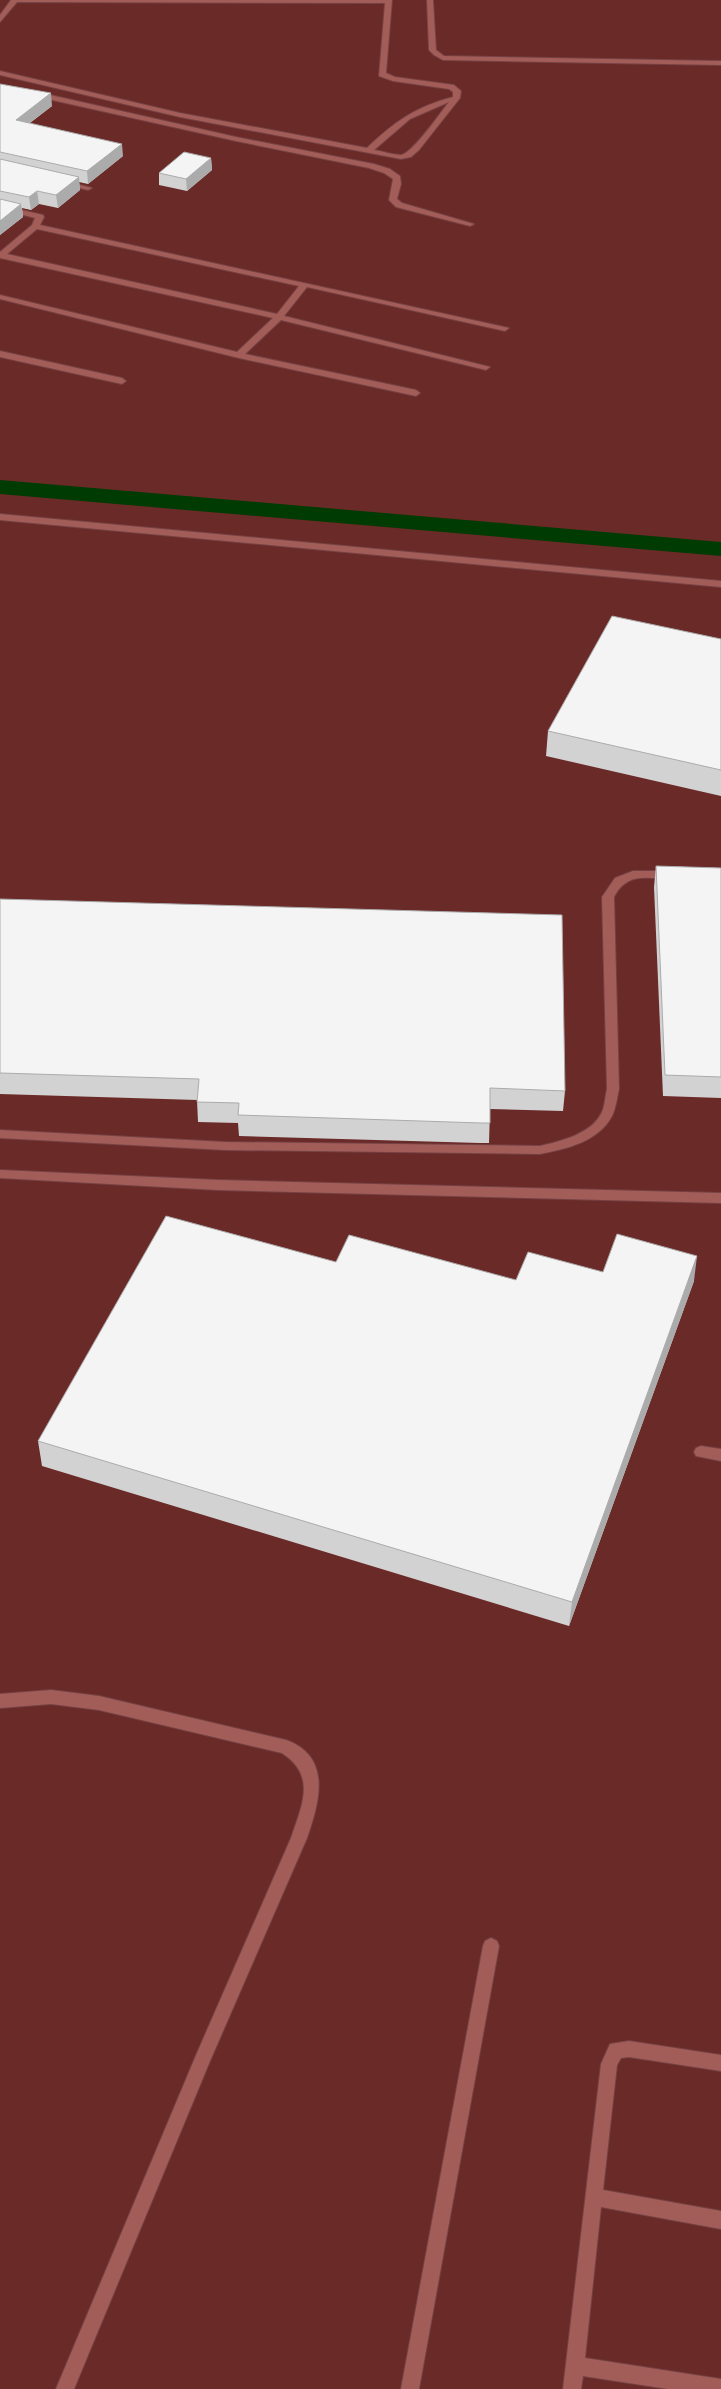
<svg xmlns="http://www.w3.org/2000/svg" width="721" height="2389" viewBox="0 0 721 2389" font-family="Ubuntu,sans-serif">
<style>
.lines{fill:none;stroke-linecap:round;stroke-linejoin:round}
.canal{fill:#003b03;fill-rule:evenodd}
.service-casing{stroke:#754243;stroke-width:2}
.minor-casing{stroke:#754243;stroke-width:2}
.service{fill:#a35d59;fill-rule:evenodd}
.minor{fill:#a35d59;fill-rule:evenodd}
.wall{fill:#d2d2d2}
.shaded-wall{fill:#ababab}
.building{fill:#f4f4f4;stroke:#ababab}
</style>
<rect width="100%" height="100%" fill="#6a2a28"/>
<g class="lines">
<polygon class="canal" points="0,480 721,542 721,556 0,494"/>
<defs>
<g id="service">
<path d="M11,0H392L386,73L395,77L454,85L461,91L460,98L419,150L411,157L401,159L180,117L0,75V71L180,113L367,148C394,122 415,107 453,97V92L449,89L393,81L379,76L385,3L17,2L0,22V15ZM449,102C441,112 412,154 401,155C393,155 382,151 374,150L410,119Z"/>
<polygon points="427,0 433,0 436,50 444,56 721,61 721,65 443,60 434,55 429,50"/>
<polygon points="37,92 236,137 374,164 390,169 400,176 401,184 397,199 402,203 474,224 470,226 396,207 389,200 393,179 384,173 369,168 236,141 34,96 34,92"/>
<polygon points="61,180 92,188 88,190 61,184"/>
<path d="M633,871H670L675,875L670,879C646,878 627,872 614,897L619,1089C617,1098 616,1108 612,1116C598,1142 566,1149 540,1154L225,1150L0,1138V1130L225,1142L540,1146C561,1141 592,1134 602,1112C605,1105 605,1097 607,1089L602,897L615,878Z"/>
</g>
<g id="minor">
<path d="M0,205L43,215L44,217L40,225L509,328L505,331L307,287L284,316L490,367L486,370L281,320L245,354L416,390L420,393L416,396L239,358L0,299V295L237,352L273,318L0,258V252L32,225L35,218L0,209ZM37,229L299,286L277,314L7,254Z"/>
<polygon points="0,351 122,378 126,381 122,384 0,357"/>
<polygon points="0,514 721,581 721,587 0,520"/>
<polygon points="0,1170 218,1180 721,1193 721,1203 218,1190 0,1178"/>
<polygon points="701,1446 721,1449 721,1461 696,1456 694,1452 696,1448"/>
<path d="M51,1690L99,1696L286,1740C333,1757 319,1803 307,1838L210,2061L74,2389H56L197,2053L291,1838C302,1805 317,1776 282,1753L99,1710L51,1704L0,1708V1694Z"/>
<polygon points="491,1938 497,1941 499,1946 419,2389 401,2389 483,1946 485,1941"/>
<polygon points="629,2041 721,2055 721,2071 629,2057 621,2058 617,2065 603,2190 721,2211 721,2229 601,2207 585,2358 721,2379 721,2389 668,2389 583,2376 581,2389 563,2389 601,2064 610,2044"/>
</g>
</defs>
<use href="#service" class="service-casing"/>
<use href="#minor" class="minor-casing"/>
<use href="#service" class="service"/>
<use href="#minor" class="minor"/>
</g>
<g class="wall">
<polygon points="0,84 52,106 30,123 123,156 88,184 79,182 80,190 58,208 39,204 31,210 22,208 23,217 0,235"/>
<polygon points="211,158 212,170 187,191 159,185 159,173"/>
<polygon points="721,639 721,796 546,756 548,731"/>
<polygon points="656,866 721,868 721,1098 663,1096 654,887"/>
<polygon points="0,899 565,1091 563,1111 490,1109 489,1143 480,1143 239,1136 238,1123 198,1122 197,1100 0,1094"/>
<polygon points="336,1262 516,1280 603,1272 694,1281 569,1626 42,1466 38,1441"/>
</g>
<g class="shaded-wall">
<polygon points="51,93 52,106 17,132 16,120"/>
<polygon points="122,144 123,156 88,184 87,171"/>
<polygon points="211,158 212,170 187,191 186,179"/>
<polygon points="79,177 80,190 58,208 56,195"/>
<polygon points="37,191 39,204 31,210 29,197"/>
<polygon points="21,204 23,217 0,235 0,221"/>
<polygon points="697,1256 694,1281 569,1626 572,1602"/>
</g>
<g class="building">
<polygon points="0,84 51,93 16,120 122,144 87,171 0,152"/>
<polygon points="184,152 211,158 186,179 159,173"/>
<polygon points="0,159 79,177 56,195 37,191 29,197 0,191"/>
<polygon points="0,199 21,204 0,221"/>
<polygon points="612,616 721,639 721,770 548,731"/>
<polygon points="656,866 721,868 721,1077 665,1075"/>
<polygon points="0,899 562,915 565,1091 490,1088 490,1123 481,1123 238,1115 239,1103 197,1102 199,1079 0,1073"/>
<polygon points="166,1216 336,1262 349,1235 516,1280 528,1252 603,1272 617,1234 697,1256 572,1602 38,1441"/>
</g>
</svg>
